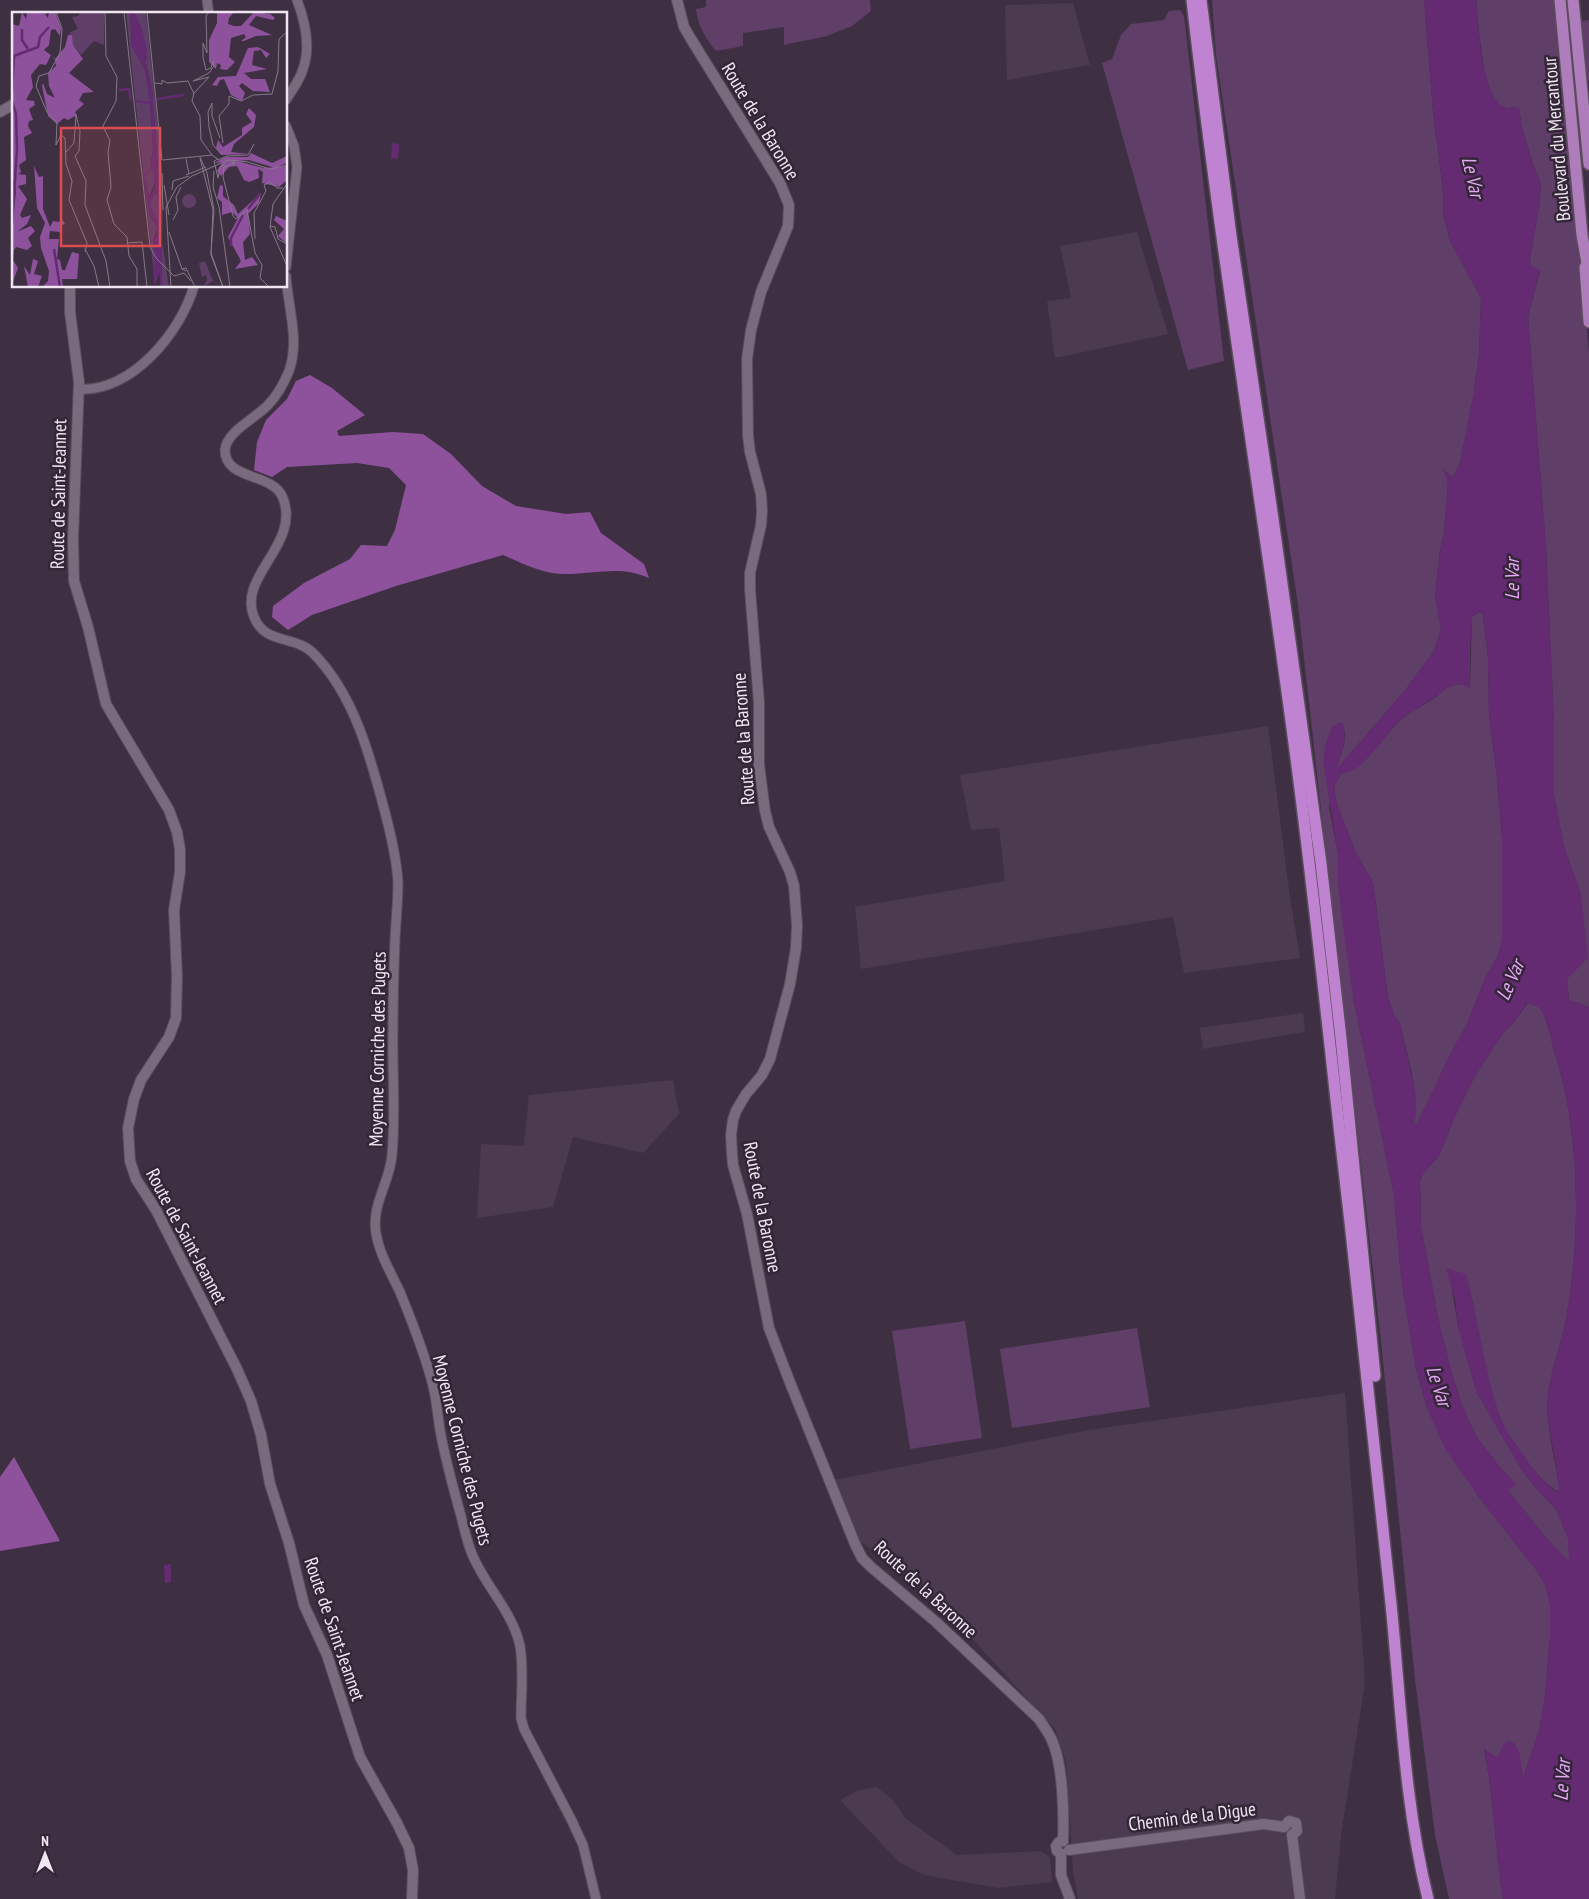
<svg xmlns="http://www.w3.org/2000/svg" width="1589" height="1899" viewBox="0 0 1589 1899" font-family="'PT Sans Narrow',sans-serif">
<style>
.built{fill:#4b3a50}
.green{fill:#5f3e68}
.forest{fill:#8e529d}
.water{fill:#642b73;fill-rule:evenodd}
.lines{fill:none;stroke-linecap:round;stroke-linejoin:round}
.tertiary-casing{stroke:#594d5c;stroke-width:11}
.secondary-casing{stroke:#594d5c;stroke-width:12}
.primary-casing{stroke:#594d5c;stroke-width:14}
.trunk-casing{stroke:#594d5c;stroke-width:14}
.tertiary{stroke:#7a6a7e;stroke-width:9}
.secondary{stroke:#7a6a7e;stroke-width:10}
.primary{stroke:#af7dbc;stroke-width:11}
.trunk{stroke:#c083d1;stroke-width:11}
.labels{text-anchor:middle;stroke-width:5;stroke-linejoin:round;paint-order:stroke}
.street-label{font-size:19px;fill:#efe6f1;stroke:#332637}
.water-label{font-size:20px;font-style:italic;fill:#e5a6f6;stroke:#332637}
.inset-river{fill:none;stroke:#642b73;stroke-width:2.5}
.inset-road{fill:none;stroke:#857988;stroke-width:1}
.view{fill:#db4e50;fill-opacity:0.15;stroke:#db4e50;stroke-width:2.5}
.inset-edge{fill:none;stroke:#efe6f1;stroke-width:2.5}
</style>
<rect width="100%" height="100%" fill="#3e3042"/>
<g class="built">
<polygon points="1073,3 1090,65 1007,80 1005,5"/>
<polygon points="1137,232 1168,334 1055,358 1047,301 1071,298 1060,246"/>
<polygon points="1268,726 1290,897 1300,958 1184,973 1173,917 861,969 855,907 1005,881 999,828 971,830 960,775"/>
<polygon points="1303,1013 1305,1032 1203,1049 1200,1028"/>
<polygon points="673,1080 679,1114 643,1153 573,1137 553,1207 477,1218 481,1144 524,1146 529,1095"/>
<polygon points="1345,1393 1365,1683 1341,1835 1335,1899 1078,1899 1073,1870 1066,1762 1055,1729 934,1597 859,1540 834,1480 1089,1430"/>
<polygon points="876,1787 892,1799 906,1819 957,1855 1041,1851 1050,1857 1052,1882 998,1888 924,1875 899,1862 840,1800 859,1790"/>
</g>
<g class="green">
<path d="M706,0H870L871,11L852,26L827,36L784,45V27L743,33V46L716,51C705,38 698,26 696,9L706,7Z"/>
<path d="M1212,0H1424L1433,111L1443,191V215L1450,241L1481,298L1479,353L1474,393L1460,463L1453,478L1444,470L1448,482L1444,534L1440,551L1435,595L1441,628L1434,651L1406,689L1336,770C1341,754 1349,739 1342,723L1329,807L1338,854V883L1354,1002L1394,1195L1401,1277L1416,1369L1427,1408L1478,1496L1537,1571L1546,1587L1550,1605V1638L1545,1696L1539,1731L1523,1779L1520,1758L1504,1744L1499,1757L1494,1756L1484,1749C1494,1798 1495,1849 1503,1899H1449L1435,1835L1415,1679L1381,1341L1298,605L1216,55Z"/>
<path d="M1476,0H1554L1589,353V1007L1569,1000L1567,979L1581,894L1564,847L1554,795V722L1546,548L1528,317L1540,271L1531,266L1530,259L1539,207L1541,184L1534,167L1522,128L1519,109C1513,109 1506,110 1500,105C1481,88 1479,25 1476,0Z"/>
<polygon points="1180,10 1184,16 1224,361 1188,370 1102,63 1112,59 1121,35 1131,24 1164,20 1169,11"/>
<polygon points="1589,20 1589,81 1587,80 1581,21"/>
<path d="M1479,612L1483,614L1488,659L1489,716L1496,769L1502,838V941L1498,956L1486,976L1467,1024L1452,1051L1417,1124L1414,1125C1420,1091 1407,1056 1400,1023L1394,1015L1388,997L1373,882L1356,853L1337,804L1334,787L1341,774C1347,772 1353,771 1359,766C1372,754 1383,739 1395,726C1406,714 1420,707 1433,699C1444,691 1455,677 1470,689L1472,617Z"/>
<path d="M1529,1003L1539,1007C1548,1018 1551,1042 1556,1057C1581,1138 1581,1241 1565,1324C1560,1347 1551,1371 1548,1394C1545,1427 1556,1461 1560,1492C1546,1486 1536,1473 1527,1461C1517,1446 1503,1429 1498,1412C1483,1367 1478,1320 1466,1274L1452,1290L1458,1326L1477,1393L1523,1472L1540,1493L1556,1509L1568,1538L1570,1563L1546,1538L1507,1489L1516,1485L1499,1466L1476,1436L1461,1403L1451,1371L1439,1322L1421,1227L1420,1182L1423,1173L1439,1156L1456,1114L1475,1076L1503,1033L1513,1024L1527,1004Z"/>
<polygon points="965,1321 982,1438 910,1449 892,1331"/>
<polygon points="1137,1328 1150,1407 1012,1428 1000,1349"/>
</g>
<g class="forest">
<path d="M310,375L332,388L365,415L337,431L339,436L393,432L423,434L451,454L482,486L516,506L566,514L590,512L601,533L644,564L649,578C621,565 595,574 566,574C543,574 524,564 503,555L396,586L312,615L288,630L272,617L273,606L304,583L350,559L361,545L387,546L395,530L406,485L389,468L357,463L287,467L272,477L254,470L257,442L266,420L287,399L296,381Z"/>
<polygon points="14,1457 60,1541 0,1551 0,1477"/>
</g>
<g class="water">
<path d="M1424,0H1476C1479,28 1480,94 1506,109L1514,106L1519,109L1522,128L1534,167L1541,184L1539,207L1530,259L1531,266L1540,270L1528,317L1546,548L1554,722V795L1564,847L1581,894L1588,958L1567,979L1569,1000L1589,1007V1899H1503C1495,1849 1494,1798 1484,1748L1494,1756L1498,1757L1504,1744L1509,1741C1523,1744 1520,1768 1523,1778L1539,1731L1545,1696L1550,1638V1605L1546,1587L1537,1571L1478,1496L1444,1447L1427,1408L1416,1369L1401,1277L1394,1195L1354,1002L1343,926L1338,883V854L1323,761L1326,742L1332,727L1338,723H1342C1349,740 1340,753 1337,769L1406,689L1434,651L1441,628L1435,595L1440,551L1444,534L1448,482L1443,469L1453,478L1460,463L1474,393L1479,353L1481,298L1450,241L1443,215V191L1433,111ZM1478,612L1483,614L1488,658L1489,716L1496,769L1502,838V940L1498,956L1486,976L1467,1024L1452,1051L1417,1124L1414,1125L1416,1112V1095L1400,1023L1394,1015L1388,997L1373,882L1356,853L1337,804L1334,787L1341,774C1347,772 1353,771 1359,766C1373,754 1383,739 1395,726C1406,714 1420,707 1433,698C1445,691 1456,677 1470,689V651L1472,617ZM1529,1003L1539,1007C1548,1018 1551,1042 1556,1057C1581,1139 1581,1241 1565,1324C1560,1347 1551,1371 1548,1394C1545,1427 1558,1460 1559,1492C1545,1486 1536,1473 1527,1461C1517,1446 1503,1429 1498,1412C1484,1367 1478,1319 1466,1274L1446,1268L1455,1299L1458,1326L1465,1353L1477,1393L1523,1472L1540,1493L1556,1509L1568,1538L1569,1562L1546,1538L1508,1490L1517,1485L1499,1466L1476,1436L1461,1403L1451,1371L1439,1322L1421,1227L1420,1182L1423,1173L1439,1156L1456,1114L1475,1076L1503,1033L1513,1024L1526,1004Z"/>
<polygon points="392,143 399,144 398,159 391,158"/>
<polygon points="171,1564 171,1582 165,1583 164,1565"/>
</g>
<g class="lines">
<defs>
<g id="tertiary">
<polyline points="207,0 209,14"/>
<path d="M286,100C292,90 300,80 303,69C311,47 305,21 297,0"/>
<polyline points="286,126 294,146 297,167 286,267"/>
<path d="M286,276C288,308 300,340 289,371C284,383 277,396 268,405C256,418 226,432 225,450C225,481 273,472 283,498C301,545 237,576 254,617C265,645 295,635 313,653C356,696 372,763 387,820C392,840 397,862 398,883C398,901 396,920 395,939C394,968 393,998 393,1027C392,1070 396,1113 392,1155C390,1182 371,1205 376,1233C379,1253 391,1273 400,1292C411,1319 422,1347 430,1375C436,1393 437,1411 440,1430C445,1459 453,1487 461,1516C464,1528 467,1542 472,1554C485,1586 513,1612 520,1646C524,1668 521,1696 521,1718L524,1729L572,1821L583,1845L596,1899"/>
<path d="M79,389C131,393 181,332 194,286"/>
</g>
<g id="secondary">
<path d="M677,0L684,27L691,39L780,183L789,205L788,226L761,292L751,330L747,359L748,436L750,452L761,494L762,511L761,525L750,573V589L759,703V765L765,811L769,827L790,872L794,886L797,925L796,948L790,984L770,1059L762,1075L746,1094L736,1111L733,1120L731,1135L732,1153L733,1165L747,1214L769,1328L789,1380L855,1544L862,1558L871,1567L936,1622L1039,1719C1044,1727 1050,1734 1053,1743C1063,1767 1064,1814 1063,1841"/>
<polyline points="0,112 14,104"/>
<polyline points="70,286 70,312 79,382 73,538 74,581 88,627 106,704 169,810 177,832 180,849 180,872 174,910 177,977 176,1018 169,1037 141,1080 134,1099 128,1128 130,1161 136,1179 156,1210 237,1369 251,1401 261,1435 270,1484 289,1543 304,1605 327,1655 360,1757 397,1823 409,1848 413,1870 412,1899"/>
<polyline points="1284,1827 1289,1821 1296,1823 1297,1831 1292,1835"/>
<polyline points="1292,1835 1300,1899"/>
<polyline points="1069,1850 1264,1824 1284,1827"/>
<polyline points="1061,1854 1061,1875 1070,1899"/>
<polyline points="1061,1854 1057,1851 1056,1846 1059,1842 1063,1841"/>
</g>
<g id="primary">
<polyline points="1560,0 1582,235 1589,274"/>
<polyline points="1573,0 1589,164"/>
<polyline points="1585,267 1589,322"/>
</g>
<g id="trunk">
<path d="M1192,0C1220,249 1261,495 1294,743C1312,877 1326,1011 1341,1144C1359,1297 1375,1450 1391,1604C1401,1703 1404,1802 1428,1899"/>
<polyline points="1201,0 1231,236 1272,512 1321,863 1341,1038 1375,1376"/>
</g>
</defs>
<use href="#tertiary" class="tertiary-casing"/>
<use href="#secondary" class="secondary-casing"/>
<use href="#primary" class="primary-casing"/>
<use href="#trunk" class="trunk-casing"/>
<use href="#tertiary" class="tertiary"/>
<use href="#secondary" class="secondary"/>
<use href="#primary" class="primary"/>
<use href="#trunk" class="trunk"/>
</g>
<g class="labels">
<g class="street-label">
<text transform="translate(761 121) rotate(59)" y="7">Route de la Baronne</text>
<text transform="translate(1556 139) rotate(-95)" y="7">Boulevard du Mercantour</text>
<text transform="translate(58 494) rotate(-89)" y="7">Route de Saint-Jeannet</text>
<text transform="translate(743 739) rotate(-94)" y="7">Route de la Baronne</text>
<text transform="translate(377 1049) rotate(-89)" y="7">Moyenne Corniche des Pugets</text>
<text transform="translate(763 1207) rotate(79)" y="7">Route de la Baronne</text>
<text transform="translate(187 1236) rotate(62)" y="7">Route de Saint-Jeannet</text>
<text transform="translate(463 1450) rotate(76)" y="7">Moyenne Corniche des Pugets</text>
<text transform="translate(926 1589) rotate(43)" y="7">Route de la Baronne</text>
<text transform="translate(335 1629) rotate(71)" y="7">Route de Saint-Jeannet</text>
<text transform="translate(1192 1816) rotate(-7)" y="7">Chemin de la Digue</text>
</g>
<g class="water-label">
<text transform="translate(1473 177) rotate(77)" y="7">Le Var</text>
<text transform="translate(1512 579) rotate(-90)" y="7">Le Var</text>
<text transform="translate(1510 980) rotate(-66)" y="7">Le Var</text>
<text transform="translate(1439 1386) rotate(72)" y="7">Le Var</text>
<text transform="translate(1562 1780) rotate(-86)" y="7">Le Var</text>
</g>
</g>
<g transform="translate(12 12)">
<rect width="275" height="275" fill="#3e3042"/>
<path d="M69,0H92V33L82,29L69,43L61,33L58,20L66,17L60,5L66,4ZM114,0H118L120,34L133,58L138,89L141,136L138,157L133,164L141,154L143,170L137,186L133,167L138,204L146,216L142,226V251L146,259L142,264ZM122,0H134L151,167L150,230L157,275H150L149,195L140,77L134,52L127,46L128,39L133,50L135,45L126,30V24L132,29L130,18ZM145,180L147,188V213L140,203L137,190ZM170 189a7 7 0 1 1 14 0a7 7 0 1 1-14 0ZM193,249L201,269L191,275L195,268L194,263L190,265L187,251Z" fill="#5f3e68"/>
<path d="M10,0L14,7L15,0H36L33,2L36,6L37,0H43L49,16L48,24L43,17L39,18L37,33L32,38L39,43L43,47L53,35L56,23H60L61,33L71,47L57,61L82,80L71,81L67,88L72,92L63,100L65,103L56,108L52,106L45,112L36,104L30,74L31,71L35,82L43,86L37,74L36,61L44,54L43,48L39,43L34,53L28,52L19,63L21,75L14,88L22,89L23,93L17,97L21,108L17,109L16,114L20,121L12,125L14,148L7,153L9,160L6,162L14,163V172L6,174L15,187L8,203L10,206L19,203L15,212L5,220L19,214L23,219L16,226L20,234L15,238L4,235L2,238L1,248L6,256L0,272V213L4,180L2,168L0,172V12L7,14ZM205,0H222L217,6L216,12L222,14H229L242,0L258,2L263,6L261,8L244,4L237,13L260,23L244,24L232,29H229L234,25L232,22L219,26L217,45L223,50L215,58L208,57L209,53L205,51L204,57L197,50V28L205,11ZM246,35L258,42L254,46L249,38L242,39L240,53L255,57L232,61L239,67H253L258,80L241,79L230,71L227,74L233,81L230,89L219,83L212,67L208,68L205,74L200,73L206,65L224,64L236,36ZM237,96L244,103L242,115L222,132L219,140L237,142L210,143L204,136L206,128L211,135L230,123V116L240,110L234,102ZM239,141L260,151L275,144V151L263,156L237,148L202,151L214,145H236ZM221,148L252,156L275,154V168L267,175L250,171L251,160L246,157L247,166L237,170L232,168L225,154L217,155L209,164L205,159L210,151ZM22,154L27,165L31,164V197L38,215L41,209L47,210L50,207L53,212L49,213L48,220L38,219L37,227H47L45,247L48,248L50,258H53L60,240L67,242L65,267H50L51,275H30L36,269L37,259L29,236L28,225L33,211L25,196ZM208,173L211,174V184L222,193L226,202L249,181L247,191L236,202L238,222L231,230L233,248L240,245L246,253L223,257L229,249L216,225L226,206L220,200L210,203V190L205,186ZM264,204L275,209V232L266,224L272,217L262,208ZM21,247L26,249L22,262L30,264L26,275H16L12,254L18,263Z" fill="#8e529d"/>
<path d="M118,0H122L130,18L135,38L133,51L140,77L149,195L150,275H148V260L142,275L141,225H144L146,216L137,201L131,163L138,157L141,138L138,89L133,58L120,34ZM141,155L143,175L138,185L132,165ZM145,179L146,209L139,195L146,213L138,192Z" fill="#642b73" fill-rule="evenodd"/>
<path class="inset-river" d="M10,17V28L16,37M107,78L117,77L119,88M0,80L2,44L26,35L28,25L37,15M145,87L172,83M0,89L4,102L5,137L0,213M123,89L139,91M236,197L248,182M219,234V226L231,203M42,237L48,275"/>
<path class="inset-road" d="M44,0L50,17L48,41L37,61L27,64L24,74L35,100L45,111L44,133L49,123L53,126L54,152L60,169L57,188L75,231L73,240M93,0L94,44L105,65L104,89L91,114L98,129L96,140L99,175L95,188L102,212L115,225L117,244L125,257V275M112,0L138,235L144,246L162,264L172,261L179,269M135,0L150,148M197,0L194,4L195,41L191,31V45L194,58L199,56L201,49L202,54L197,61L181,69L197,65L182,81L180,89L188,104L189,128L200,143M143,71L150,72V68L155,71L176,69L182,82M208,126L200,104V91L196,100L197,115L201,133L210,143M211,131L207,104L217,92V84L229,89L241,83L260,82L266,59L267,27L275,20M54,140L62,131L64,103L68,119L67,139L63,144L74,169L73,193L94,249L98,275M200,143L206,147L202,149L206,166L208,155L213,151M188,145L195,161L202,198L199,241L211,275M188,146L201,198L199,243L211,275M174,147L177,162M151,148L200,143M206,148L215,144L236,143L242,132M220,150L223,151L212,155L211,165L221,204L224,207L235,198L243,241L250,253L248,266L257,275M202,159L201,175L207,195L218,275M150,161L151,198M174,163L194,155M275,172L261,192L258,215L275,254M152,173L157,203M160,178L161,169L177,164M161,208L166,198L164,185L169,175M258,214L263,215L266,227L275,232M157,220L170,257M243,227L242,201L254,179L252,173L258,170L265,176H271M130,230L135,275M115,231L130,230M73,237L82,254L87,275M174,259L170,257L174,256L183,275M159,275L154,195L165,175L180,164L216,148L236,150L258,157L275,153"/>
<path class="view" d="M49,116H148V234H49Z"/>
<rect width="275" height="275" class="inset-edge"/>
</g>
<g transform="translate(45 1854)" stroke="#332637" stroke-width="4" paint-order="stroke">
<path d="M0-4L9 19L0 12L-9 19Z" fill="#efe6f1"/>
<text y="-8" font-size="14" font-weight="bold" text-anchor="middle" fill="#efe6f1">N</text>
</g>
</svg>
